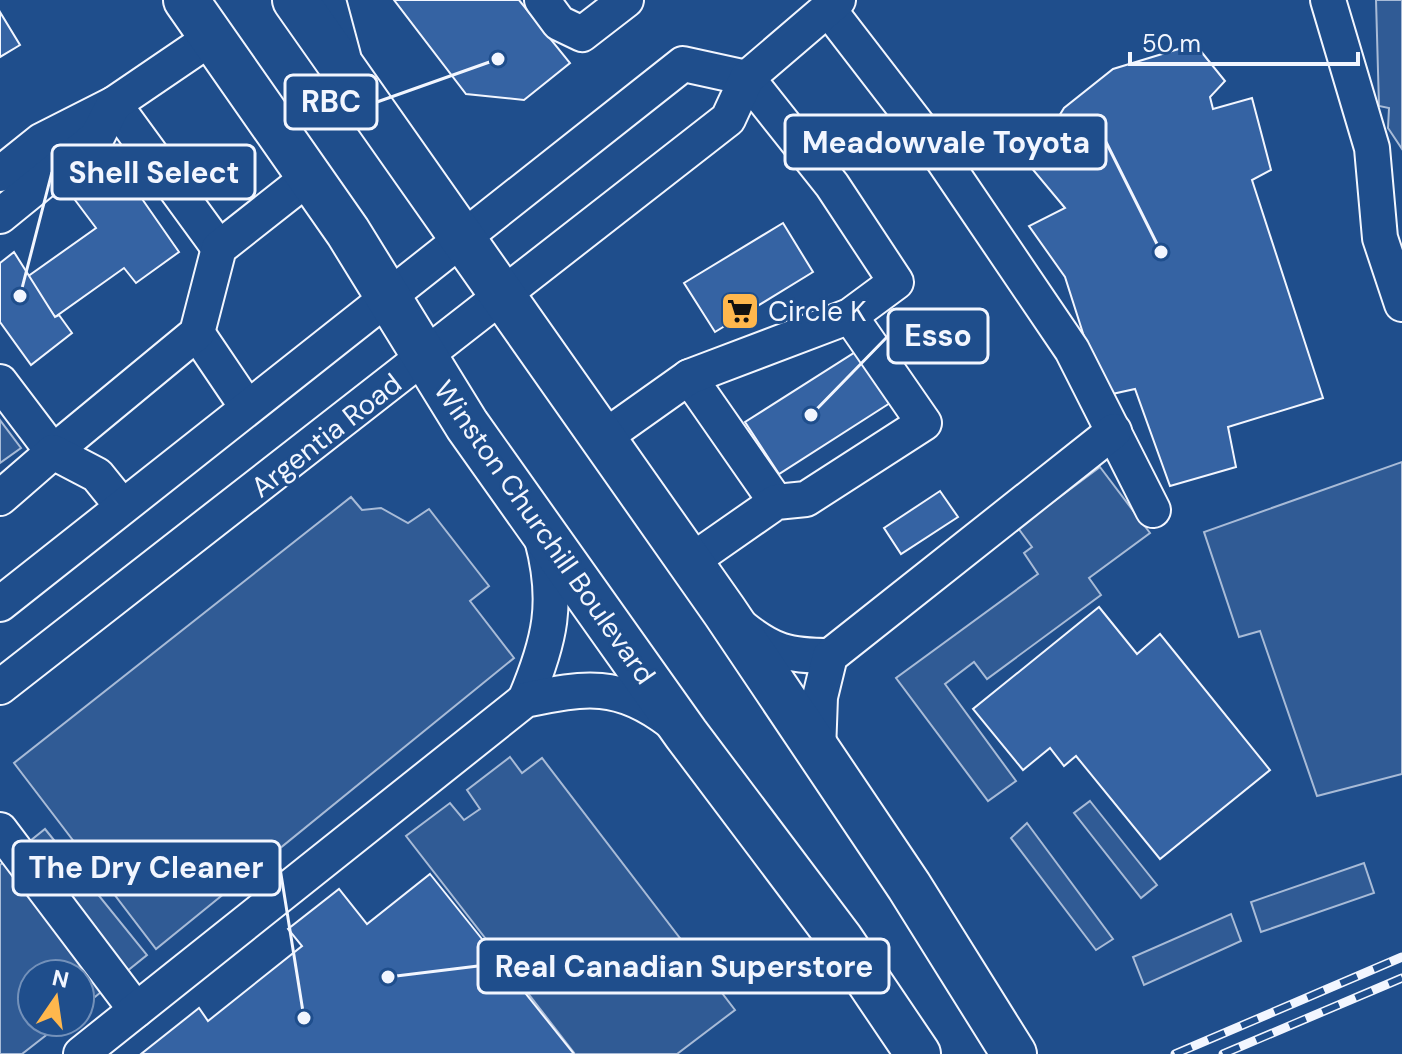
<svg xmlns="http://www.w3.org/2000/svg" width="1402" height="1054" viewBox="0 0 1402 1054" font-family="'DM Sans',sans-serif">
<style>
.built{fill:#305b95;stroke:#a8bbd7;stroke-width:2}
.building{fill:#3563a3;stroke:#f2f6ff;stroke-width:2}
.lines{fill:none;stroke-linecap:round;stroke-linejoin:round}
.minor-casing{stroke:#f2f6ff;stroke-width:38}
.major-casing{stroke:#f2f6ff;stroke-width:48}
.minor{stroke:#1f4e8c;stroke-width:34}
.major{stroke:#1f4e8c;stroke-width:44}
.rail-casing{stroke:#f2f6ff;stroke-width:9}
.rail{stroke:#1f4e8c;stroke-width:6;stroke-dasharray:18;stroke-linecap:butt}
.labels{text-anchor:middle;stroke-width:6;stroke-linejoin:round;paint-order:stroke}
.poi-label{font-size:28px;fill:#f2f6ff;stroke:#1f4e8c;text-anchor:start}
.street-label{font-size:28px;fill:#f2f6ff;stroke:#1f4e8c}
.leader{fill:none;stroke:#f2f6ff;stroke-width:3}
.callout-dot{fill:#f2f6ff;stroke:#1f4e8c;stroke-width:3}
.callout{fill:#1f4e8c;stroke:#f2f6ff;stroke-width:3}
.callout-label{font-size:30px;text-anchor:middle;font-weight:bold;fill:#f2f6ff}
</style>
<rect width="100%" height="100%" fill="#1f4e8c"/>
<g class="built">
<polygon points="1376,0 1402,0 1402,149 1388,128 1389,108 1379,106"/>
<polygon points="0,420 21,448 0,463"/>
<polygon points="1402,462 1402,774 1317,796 1260,631 1239,637 1204,532"/>
<polygon points="1100,467 1150,533 1089,578 1101,595 987,679 974,662 945,684 1016,781 988,801 896,678 1038,574 1024,553 1032,547 1018,528"/>
<polygon points="351,497 362,510 381,508 408,523 429,509 489,586 470,601 514,658 156,949 14,763"/>
<polygon points="510,757 522,773 542,758 735,1010 677,1054 575,1054 406,836 450,803 464,820 480,809 467,790"/>
<polygon points="1090,801 1157,885 1141,898 1074,813"/>
<polygon points="1027,823 1113,939 1096,950 1011,838"/>
<polygon points="45,829 147,955 80,1009 80,974 32,974 32,1022 63,1022 22,1054 0,1054 0,865"/>
<polygon points="1364,863 1374,893 1261,932 1251,902"/>
<polygon points="1231,914 1241,941 1144,985 1133,957"/>
</g>
<g class="building">
<polygon points="394,0 519,0 570,63 524,100 466,94"/>
<polygon points="0,12 20,45 0,57"/>
<polygon points="1195,44 1225,81 1210,97 1213,109 1252,98 1271,170 1252,180 1323,398 1228,427 1236,467 1170,486 1135,389 1103,396 1065,277 1029,226 1065,208 1029,165 1064,108 1113,69"/>
<polygon points="108,150 179,252 136,283 124,268 55,317 27,277 96,228 63,184"/>
<polygon points="783,223 813,272 715,332 684,283"/>
<polygon points="14,252 55,317 59,315 72,333 31,365 0,322 0,263"/>
<polygon points="857,351 890,403 779,474 745,422"/>
<polygon points="940,491 958,517 901,554 884,528"/>
<polygon points="1099,607 1137,654 1160,634 1270,770 1160,859 1076,756 1064,766 1050,748 1023,770 973,709"/>
<polygon points="430,874 574,1054 141,1054 199,1008 208,1021 302,946 288,929 339,889 367,924"/>
</g>
<g class="lines">
<defs>
<g id="minor">
<polyline points="328,0 343,56"/>
<polyline points="542,0 559,23 582,34 626,0"/>
<polyline points="1328,0 1372,148 1380,238 1402,304"/>
<polyline points="829,10 933,145 1072,350 1153,510"/>
<polyline points="0,174 41,141 114,104 219,248"/>
<polyline points="0,216 97,137 114,104 211,38"/>
<polyline points="197,333 247,407"/>
<polyline points="689,377 776,502"/>
<polyline points="0,382 53,452 197,333 219,248 309,177"/>
<polyline points="603,438 689,377 850,316 896,282 832,185 747,78"/>
<polyline points="0,498 53,452 97,475 122,506"/>
<polyline points="690,562 776,502 806,499 924,423 850,316"/>
<polyline points="0,604 683,64 747,78"/>
<path d="M739,625C772,652 788,656 830,656"/>
<polyline points="0,687 728,119 747,78 838,0"/>
<path d="M525,700C550,641 559,602 542,539"/>
<polyline points="818,751 820,697 830,656 1114,431"/>
<polyline points="0,830 136,1010"/>
<path d="M81,1054L525,700C585,687 619,682 670,721"/>
</g>
<g id="major">
<polyline points="186,0 348,232 467,425 686,734 841,940 918,1054"/>
<polyline points="295,0 725,612 909,886 1014,1054"/>
</g>
</defs>
<use href="#minor" class="minor-casing"/>
<use href="#major" class="major-casing"/>
<use href="#minor" class="minor"/>
<use href="#major" class="major"/>
<defs>
<g id="rail">
<polyline points="1175,1054 1402,957"/>
<polyline points="1223,1054 1402,978"/>
</g>
</defs>
<use href="#rail" class="rail-casing"/>
<use href="#rail" class="rail"/>
</g>
<defs>
<symbol id="supermarket-square" viewBox="-11 -11 22 22"><rect x="-9" y="-9" width="18" height="18" rx="4" fill="#ffb74d" stroke="#1f4e8c"/><path d="M-6-5.5h2.5l.6 2H6L4.5 2H-2.5L-4.4-4H-6ZM-1.5 3.2a1.3 1.3 0 1 0 .1 0ZM3 3.2a1.3 1.3 0 1 0 .1 0Z" fill="#111"/></symbol>
</defs>
<g fill-rule="evenodd">
<use href="#supermarket-square" x="718" y="289" width="44" height="44"/>
</g>
<g class="labels">
<g class="poi-label">
<text x="768" y="321">Circle K</text>
</g>
<g class="street-label">
<text transform="translate(326 435) rotate(-38)" y="10">Argentia Road</text>
<text transform="translate(545 532) rotate(55)" y="10">Winston Churchill Boulevard</text>
</g>
</g>
<path class="leader" d="M498 59L377 102M1161 252L1106 142M20 296L52 172M811 415L888 336M304 1018L280 868M388 977L478 966"/>
<g class="callout-dot">
<circle cx="498" cy="59" r="8"/>
<circle cx="1161" cy="252" r="8"/>
<circle cx="20" cy="296" r="8"/>
<circle cx="811" cy="415" r="8"/>
<circle cx="304" cy="1018" r="8"/>
<circle cx="388" cy="977" r="8"/>
</g>
<g class="callout">
<rect x="285" y="75" width="92" height="54" rx="8"/>
<rect x="785" y="115" width="321" height="54" rx="8"/>
<rect x="52" y="145" width="203" height="54" rx="8"/>
<rect x="888" y="309" width="100" height="54" rx="8"/>
<rect x="13" y="841" width="267" height="54" rx="8"/>
<rect x="478" y="939" width="411" height="54" rx="8"/>
</g>
<g class="callout-label">
<text x="331" y="112">RBC</text>
<text x="946" y="153">Meadowvale Toyota</text>
<text x="154" y="183">Shell Select</text>
<text x="938" y="346">Esso</text>
<text x="146" y="878">The Dry Cleaner</text>
<text x="684" y="977">Real Canadian Superstore</text>
</g>
<g transform="translate(56 998) rotate(13)"><circle r="38" fill="#1f4e8c" stroke="#7391ba" stroke-width="2"/>
<path d="M0-6L14 30L0 20L-14 30Z" fill="#ffb74d"/>
<text y="-12" font-size="22" font-weight="bold" text-anchor="middle" fill="#f2f6ff">N</text>
</g>
<path d="M1130 52v12h228v-12" fill="none" stroke="#f2f6ff" stroke-width="4"/>
<text x="1142" y="52" font-size="24" fill="#f2f6ff" stroke="#1f4e8c" stroke-width="6" paint-order="stroke">50 m</text>
</svg>
